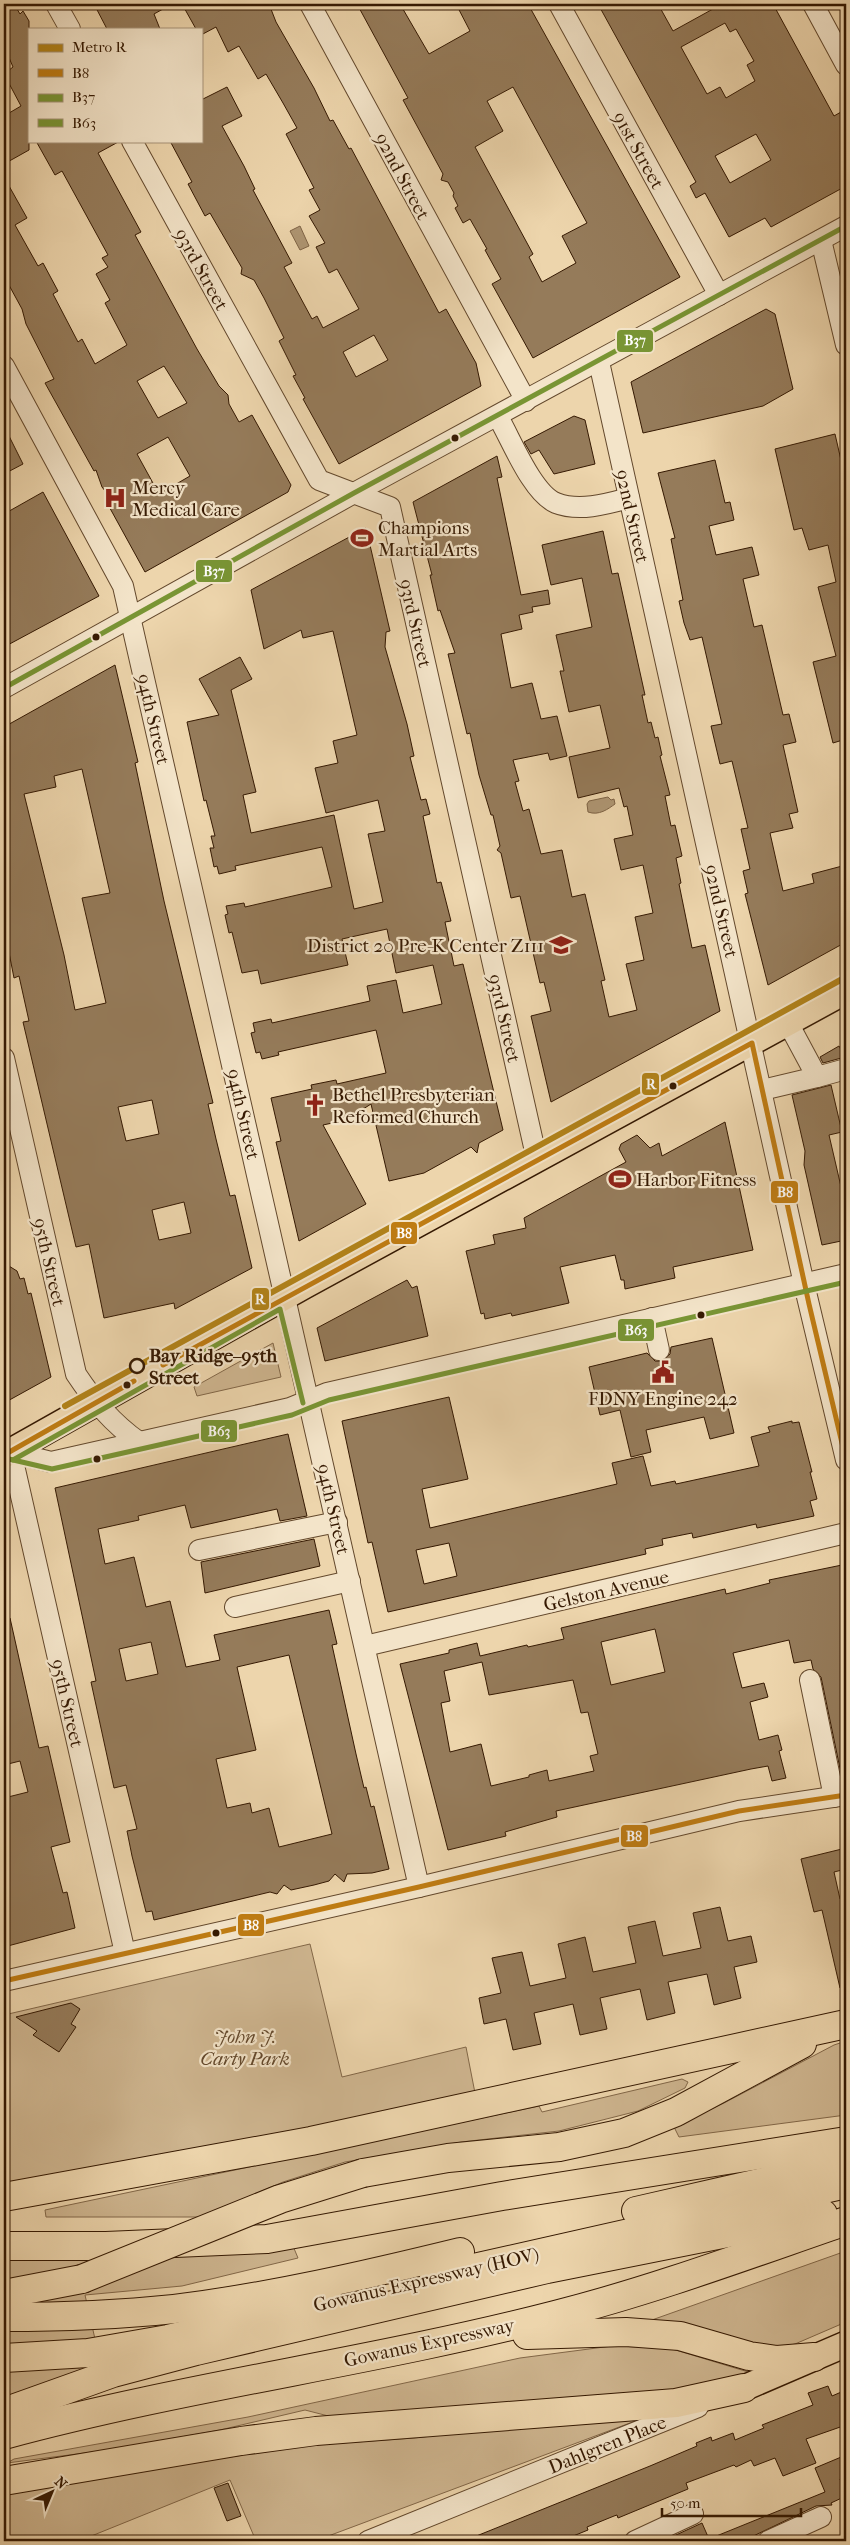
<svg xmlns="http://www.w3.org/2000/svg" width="850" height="2545" viewBox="0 0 850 2545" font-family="'IM FELL French Canon',serif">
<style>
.green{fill:#ceb58f;stroke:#826748}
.water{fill:#ae9572;stroke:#7e6345}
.building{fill:#957b5a;stroke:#351902;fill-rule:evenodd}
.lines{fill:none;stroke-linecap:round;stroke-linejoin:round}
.minor-casing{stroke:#63482c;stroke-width:22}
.major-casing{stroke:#351902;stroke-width:28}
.highway-casing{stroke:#351902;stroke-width:30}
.minor{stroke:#f3e4c9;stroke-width:20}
.major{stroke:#edd5ac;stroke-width:25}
.highway{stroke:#edd5ac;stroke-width:28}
.highway-bridge-casing{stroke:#351902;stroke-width:30;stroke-linecap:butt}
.highway-bridge{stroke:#edd5ac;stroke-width:28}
.bus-1-casing{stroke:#f3e4c9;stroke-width:9}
.bus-2-casing{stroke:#f3e4c9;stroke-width:9}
.bus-3-casing{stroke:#f3e4c9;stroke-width:9}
.bus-1{stroke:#bf7c13;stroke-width:5}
.bus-2{stroke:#799534;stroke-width:5}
.bus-3{stroke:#799534;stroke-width:5}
.metro-1-casing{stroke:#f3e4c9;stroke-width:10}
.metro-1{stroke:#b28319;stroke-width:6}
.bus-dot{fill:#351902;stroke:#f3e4c9;stroke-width:2}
.stop-dot{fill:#f3e4c9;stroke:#351902;stroke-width:2.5}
.labels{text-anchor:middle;stroke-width:4.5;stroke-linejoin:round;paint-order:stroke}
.street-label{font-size:19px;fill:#351902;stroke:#f3e4c9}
.poi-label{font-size:19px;fill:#351902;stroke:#f3e4c9;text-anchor:start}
.stop-label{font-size:19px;font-weight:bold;fill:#351902;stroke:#f3e4c9;text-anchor:start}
.park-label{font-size:19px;font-style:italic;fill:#63482c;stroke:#f3e4c9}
.line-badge{stroke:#f3e4c9;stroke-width:2}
.badge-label{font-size:14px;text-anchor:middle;font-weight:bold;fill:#fff}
</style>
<rect width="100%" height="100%" fill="#edd5ac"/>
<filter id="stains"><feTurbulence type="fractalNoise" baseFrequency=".004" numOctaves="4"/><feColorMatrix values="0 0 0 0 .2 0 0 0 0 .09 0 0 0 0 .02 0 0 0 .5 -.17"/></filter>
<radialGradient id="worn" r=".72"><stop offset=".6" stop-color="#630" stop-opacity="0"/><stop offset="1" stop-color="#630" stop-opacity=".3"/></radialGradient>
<g class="green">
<polygon points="273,1343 281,1377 197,1396 194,1387"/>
<polygon points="310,1944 342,2077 466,2047 475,2093 316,2128 4,2189 4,2015"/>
<polygon points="846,2041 846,2115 679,2137 674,2127 724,2103 834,2045"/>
<polygon points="682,2079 688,2082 685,2088 638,2111 559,2131 461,2142 345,2162 283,2182 201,2217 46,2217 45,2210 539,2106 542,2112"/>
<path d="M293,2246L298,2258L182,2286L85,2295L95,2339L104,2363L4,2424V2257C101,2261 197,2258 293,2246Z"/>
<polygon points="846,2251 846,2322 795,2344 763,2351 649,2321"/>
<polygon points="612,2346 669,2348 755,2374 692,2392 639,2392 344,2420 305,2410 220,2430 108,2450 7,2463 14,2459 248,2417 520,2358"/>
<polygon points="610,2416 638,2420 315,2541 256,2541 230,2480 79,2541 4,2541 4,2490 312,2445 414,2438"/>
</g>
<g class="water">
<polygon points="300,226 309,246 300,250 290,231"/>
<path d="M608,797L611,800L614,799L615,804C608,809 599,816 588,812L587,804L589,801Z"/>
</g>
<g class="building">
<polygon points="14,4 20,14 23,11 29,21 29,150 4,164 4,116 21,106 4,74 13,67 4,46 4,10"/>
<polygon points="94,4 172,4 154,14 160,29 107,29"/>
<path d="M182,4H269L276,22L314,88L330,121L333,120L349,149L351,148L439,313L446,309L476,363L481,386L339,464L303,399L305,398L293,376L296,375L279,341L284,338L264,298L254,280L241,274L242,268L210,213L205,216L188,184L192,182L170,141H201V100L227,87L242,116L222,126L244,166L255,189L253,190L292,263L284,267L312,319L317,316L323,328L359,309L337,269L329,273L316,247L325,243L309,216L320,210L309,190L314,188L286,134L297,128L283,103L266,74L258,79L239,46L228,52L216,27L201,35V29H196ZM374,335L388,360L356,377L343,352Z"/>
<path d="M357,4H400L429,54L470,31L456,4H528L680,277L533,358L492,284L501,279L485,250L487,249L470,219L463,223L455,208L458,206L453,196L454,193L448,182L441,180L443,174L403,100L408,98ZM513,87L587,223L562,236L576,263L542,282L529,257L533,254L475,147L503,131L487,101Z"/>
<path d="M598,4H658L673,31L722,4H773L834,116L841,112L846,122V186L771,227L765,218L729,237L705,193L696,198L690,186L696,182ZM725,23L730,32L736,29L754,61L747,65L755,81L726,98L720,87L707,94L681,47ZM756,134L771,160L730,183L715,156Z"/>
<path d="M36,141H120L98,153L141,232L135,235L197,349L219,386L228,395L229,404L239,422L252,415L291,485L288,492L145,572L106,501L109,496L102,487L96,470L94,471L45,383L54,379L26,324L22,309L4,276V177L27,218L15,225L38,266L43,263L58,291L53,294L78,342L82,339L95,364L127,345L105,303L110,300L96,274L108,267L102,258L108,255L62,171L55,175ZM164,366L187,403L158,418L137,381ZM168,437L190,476L159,494L137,454Z"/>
<polygon points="766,309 775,314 793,389 763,406 643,433 631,382"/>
<polygon points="574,416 585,420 595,464 554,474 539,450 531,454 524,442"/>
<polygon points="4,426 23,464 4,474"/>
<polygon points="835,434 846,482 846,739 833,743 813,662 836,656 818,587 836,582 828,545 809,550 802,528 794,530 775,449"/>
<polygon points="497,456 502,477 497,478 521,595 548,590 550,604 532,607 533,612 519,615 522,629 501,634 511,688 532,683 541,719 557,716 567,756 550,760 548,753 513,760 519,781 515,782 523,811 529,809 541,854 562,850 572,897 585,894 605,980 601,981 609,1017 637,1010 626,964 644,960 635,917 653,913 643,865 621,870 614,839 633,835 627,806 624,807 619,788 578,798 569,757 610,748 600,705 569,712 560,671 564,671 556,635 592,627 582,578 551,585 542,545 603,531 612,574 618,573 645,695 642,695 648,723 651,722 655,738 658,737 662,755 660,756 670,795 665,796 671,826 675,825 682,856 676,858 681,883 679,884 692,948 705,945 720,1011 551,1102 531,1016 551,1011 544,982 540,983 520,896 511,898 501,853 497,850 500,846 493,815 491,815 479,775 470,733 467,734 448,654 455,653 440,610 438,611 430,575 432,575 413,502"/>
<polygon points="715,460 725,503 730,502 734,520 709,526 716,555 752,547 759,575 743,579 754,627 762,625 783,715 789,714 796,742 783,745 798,812 789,814 793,828 770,833 783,891 814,883 812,874 846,865 846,942 768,985 745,894 748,893 743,871 750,869 741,829 748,828 732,761 720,764 711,726 722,724 702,637 690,640 684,623 679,601 683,600 671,539 675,538 658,473"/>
<polygon points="43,492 99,596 4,647 4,514"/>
<polygon points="366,528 390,631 386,632 385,647 407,724 414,756 410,757 421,800 426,799 430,814 423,816 437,883 441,882 451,921 445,922 454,966 463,964 503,1130 479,1143 477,1153 471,1147 424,1173 389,1181 371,1104 346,1120 323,1125 366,1204 299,1241 276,1142 281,1141 271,1098 312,1089 311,1085 336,1080 337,1084 386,1073 376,1030 278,1052 279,1055 262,1059 260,1052 256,1053 251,1033 255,1032 253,1023 271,1019 272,1023 370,1001 367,986 396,980 403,1013 442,1004 433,965 396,973 387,929 342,939 348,965 261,984 258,970 242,973 232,932 229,933 225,915 228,914 226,906 244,903 245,907 332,887 322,847 235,866 236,870 219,874 217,866 214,867 210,848 214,848 211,836 215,836 206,800 204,801 187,722 219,715 199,679 240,657 252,679 231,690 256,792 243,795 251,833 334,815 354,909 383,902 368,834 385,831 378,800 326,813 315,768 338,763 333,741 357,735 333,631 303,638 301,630 264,649 251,590"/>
<path d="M115,665L138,762L135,763L164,901L213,1103L208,1104L216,1139L230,1196L235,1195L252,1268L175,1309L174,1303L104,1318L89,1244L76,1247L23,1022L29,1021L19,976L14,978L4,927V727ZM82,769L110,893L82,898L106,1003L75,1010L64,955L24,794L56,787L54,776ZM152,1100L159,1134L126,1141L118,1107ZM184,1202L191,1233L159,1240L152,1210Z"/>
<polygon points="839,1046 845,1057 823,1063 820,1057"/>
<polygon points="831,1085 842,1132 829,1135 842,1191 846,1190 846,1240 822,1245 804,1165 805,1151 792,1095"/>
<polygon points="725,1122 753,1250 673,1267 675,1278 625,1289 624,1280 621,1280 615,1255 560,1267 569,1303 512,1316 511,1313 485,1319 484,1313 481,1314 466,1251 495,1244 493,1235 526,1228 524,1218 626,1162 619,1149 621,1144 637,1135 650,1148 659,1143 662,1156"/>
<polygon points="4,1263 17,1271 20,1279 24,1278 28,1294 31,1293 51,1377 4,1403"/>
<polygon points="407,1280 412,1288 417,1286 428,1336 325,1361 317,1328"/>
<polygon points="712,1338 734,1433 710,1439 704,1417 646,1430 651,1452 631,1457 620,1410 600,1415 589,1367 647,1353 655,1361 662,1361 670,1354 671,1347"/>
<path d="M449,1397L468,1479L422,1489L430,1528L617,1484L612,1463L643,1456L651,1486L675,1481L676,1484L759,1466L751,1437L770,1432L768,1427L792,1421V1423L799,1422L812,1472H810L817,1499L810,1501L814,1516L757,1528L756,1524L693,1538L692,1533L662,1539L663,1545L645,1549L646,1554L388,1612L372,1542L368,1543L342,1421ZM449,1543L457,1576L424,1584L416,1550Z"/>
<path d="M288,1434L307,1516L280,1521L277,1509L191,1528L185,1505L138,1516L139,1520L98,1529L105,1564L134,1557L146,1607L170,1601L186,1667L220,1660L214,1635L329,1610L337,1644L332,1645L356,1754L364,1788L366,1787L371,1807L374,1806L389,1869L372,1873L347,1874L344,1882L335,1874L329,1881L314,1885L291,1890L284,1885L277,1894L270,1892L154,1920L152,1911L146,1912L132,1856L127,1831L137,1829L126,1785L114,1788L91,1682L96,1681L55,1488ZM151,1642L158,1674L126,1681L119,1649ZM289,1655L332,1834L279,1847L269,1808L252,1813L250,1803L227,1808L216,1759L256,1750L237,1667Z"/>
<polygon points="314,1539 320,1566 205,1593 201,1562"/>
<path d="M842,1565L846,1583V1783H843L821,1677L813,1669L811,1660L794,1663L789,1640L733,1653L742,1688L764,1683L768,1697L750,1702L759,1740L778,1735L782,1750L779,1751L786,1778L772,1781L768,1766L751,1769L556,1811L557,1817L505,1832L506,1836L448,1850L400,1664L449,1653V1650L477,1643L480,1656L527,1645L528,1647L564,1639L561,1628L725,1589L726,1594L770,1583L769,1580ZM655,1629L665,1672L611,1685L601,1642ZM482,1662L489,1695L573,1680L581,1713L588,1712L598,1754L590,1756L594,1771L549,1781L547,1770L529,1775V1777L491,1786L481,1744L450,1752L441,1703L450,1701L444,1671Z"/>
<polygon points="4,1618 10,1618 39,1748 48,1746 70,1842 51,1847 63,1893 67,1892 75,1928 4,1947 4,1798 28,1792 20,1761 4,1765"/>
<polygon points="846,1848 846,1869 834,1872 840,1899 846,1898 846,1987 840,1988 822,1910 814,1912 801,1859"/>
<polygon points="720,1907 728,1941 751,1936 757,1962 734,1967 741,1998 714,2005 707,1974 668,1982 675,2013 647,2020 640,1989 600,1998 607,2029 580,2035 573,2004 534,2013 541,2044 513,2050 506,2019 484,2024 479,1998 501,1993 492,1958 522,1952 530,1986 566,1978 558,1944 585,1937 593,1972 636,1963 628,1927 655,1921 663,1956 701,1948 693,1913"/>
<polygon points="71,2003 80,2009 71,2024 76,2027 59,2052 33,2035 37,2031 16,2017"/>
<polygon points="828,2386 832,2396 846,2390 846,2425 806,2439 816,2463 783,2476 775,2458 754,2466 751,2460 736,2467 734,2465 686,2483 688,2489 618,2518 617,2515 614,2516 587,2527 588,2530 561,2541 464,2541 650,2466 697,2446 696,2443 711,2437 712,2441 733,2433 735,2440 764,2428 762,2425 813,2405 808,2393"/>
<polygon points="846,2455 846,2478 840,2479 846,2496 831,2503 832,2505 816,2506 743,2541 663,2541 702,2523 709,2539 825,2492 815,2468"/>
<polygon points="228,2483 241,2516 227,2521 214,2488"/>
</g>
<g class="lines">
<defs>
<g id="minor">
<polyline points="56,4 70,29"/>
<polyline points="310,4 526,401"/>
<polyline points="559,4 719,295"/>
<polyline points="813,4 846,65"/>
<polyline points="132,141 319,480 390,507 537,1160"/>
<polyline points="821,240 846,345"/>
<polyline points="599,362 804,1284 846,1460"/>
<polyline points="4,366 123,586 419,1887"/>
<path d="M498,417C511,439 532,493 556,503C579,512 607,504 629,498"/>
<polyline points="4,688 354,493 846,226"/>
<polyline points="788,1023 817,1077 846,1069"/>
<path d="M4,1058L76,1374C94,1401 112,1423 139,1442"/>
<polyline points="762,1090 817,1077"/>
<polyline points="652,1318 659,1350"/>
<polyline points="199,1550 337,1522"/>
<polyline points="235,1607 350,1581"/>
<polyline points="365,1646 846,1533"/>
<polyline points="810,1680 834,1797"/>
<polyline points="125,1953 11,1452 51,1462 290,1408 327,1393 846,1274"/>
<polyline points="4,1981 419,1887 739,1811 846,1795"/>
<polyline points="368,2541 698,2407"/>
<polyline points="635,2541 693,2514"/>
<polyline points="768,2541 821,2517"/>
</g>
<g id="major">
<polyline points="4,1455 304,1286 846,991"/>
<polyline points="744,2388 846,2344"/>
</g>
<g id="highway">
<polyline points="363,2173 448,2158 559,2147 624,2133 676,2112 802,2044"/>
<polyline points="4,2197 311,2141 846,2024"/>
<polyline points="636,2211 846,2163"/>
<polyline points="4,2246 106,2246 267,2239 502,2196 846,2141"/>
<polyline points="434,2277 846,2184"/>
<polyline points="4,2294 82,2279"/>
<path d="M4,2317C61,2317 117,2315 174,2309C270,2297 366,2275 460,2252"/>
<polyline points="527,2335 626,2332 680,2336 749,2356 777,2360 814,2357"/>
<polyline points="4,2358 88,2353 168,2339 329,2302"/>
<polyline points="4,2412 113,2373 196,2351 547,2269 823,2214"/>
<path d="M4,2435C185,2386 373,2362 555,2315C654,2290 750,2254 846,2221"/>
<polyline points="4,2481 241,2441 316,2431 676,2403 744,2388"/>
</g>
</defs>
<use href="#minor" class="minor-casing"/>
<use href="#major" class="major-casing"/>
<use href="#highway" class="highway-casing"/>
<use href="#minor" class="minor"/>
<use href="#major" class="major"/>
<use href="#highway" class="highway"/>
<defs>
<polyline id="highway-bridge" points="82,2279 280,2199 363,2173"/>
</defs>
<use href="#highway-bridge" class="highway-bridge-casing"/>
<use href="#highway-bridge" class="highway-bridge"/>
<defs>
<g id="bus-1">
<polyline points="163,1365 752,1043 809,1304 846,1460"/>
<polyline points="4,1455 134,1381"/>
<polyline points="4,1981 419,1887 739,1811 846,1795"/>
</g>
<polyline id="bus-2" points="4,688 354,493 846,226"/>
<g id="bus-3">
<polyline points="9,1459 52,1469 292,1415 329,1400 846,1282"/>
<polyline points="13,1460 280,1309 303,1403"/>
</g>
</defs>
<use href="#bus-1" class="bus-1-casing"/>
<use href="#bus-2" class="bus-2-casing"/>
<use href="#bus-3" class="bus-3-casing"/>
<use href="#bus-1" class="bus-1"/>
<use href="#bus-2" class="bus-2"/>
<use href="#bus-3" class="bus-3"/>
<defs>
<polyline id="metro-1" points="65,1406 846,977"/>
</defs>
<use href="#metro-1" class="metro-1-casing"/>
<use href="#metro-1" class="metro-1"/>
</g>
<defs>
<symbol id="hospital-bare" viewBox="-9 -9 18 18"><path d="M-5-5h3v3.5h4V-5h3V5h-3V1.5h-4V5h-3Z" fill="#8f2418" stroke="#f3e4c9" stroke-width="2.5" paint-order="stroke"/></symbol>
<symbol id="stadium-bare" viewBox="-9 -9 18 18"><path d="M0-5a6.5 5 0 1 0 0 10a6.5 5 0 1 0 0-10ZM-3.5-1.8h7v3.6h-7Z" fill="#8f2418" stroke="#f3e4c9" stroke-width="2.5" paint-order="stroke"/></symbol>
<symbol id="school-bare" viewBox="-9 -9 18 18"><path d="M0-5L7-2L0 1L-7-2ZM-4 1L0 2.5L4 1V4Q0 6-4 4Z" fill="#8f2418" stroke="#f3e4c9" stroke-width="2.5" paint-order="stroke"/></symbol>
<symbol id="church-bare" viewBox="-9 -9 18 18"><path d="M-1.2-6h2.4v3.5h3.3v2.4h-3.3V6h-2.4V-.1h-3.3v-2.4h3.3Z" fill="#8f2418" stroke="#f3e4c9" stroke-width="2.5" paint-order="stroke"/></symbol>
<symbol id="civic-bare" viewBox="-9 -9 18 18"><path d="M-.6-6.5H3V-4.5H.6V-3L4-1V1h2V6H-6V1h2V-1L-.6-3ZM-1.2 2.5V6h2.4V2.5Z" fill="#8f2418" stroke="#f3e4c9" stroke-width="2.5" paint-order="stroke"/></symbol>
</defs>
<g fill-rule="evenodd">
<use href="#hospital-bare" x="99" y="482" width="32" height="32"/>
<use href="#stadium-bare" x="346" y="522" width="32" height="32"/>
<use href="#school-bare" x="545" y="929" width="32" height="32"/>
<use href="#church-bare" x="299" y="1089" width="32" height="32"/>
<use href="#stadium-bare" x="604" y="1163" width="32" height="32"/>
<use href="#civic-bare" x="647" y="1356" width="32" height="32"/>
</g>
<g class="bus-dot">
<circle cx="455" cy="438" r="4.5"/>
<circle cx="96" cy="637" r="4.5"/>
<circle cx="673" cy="1086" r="4.5"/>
<circle cx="701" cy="1315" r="4.5"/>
<circle cx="127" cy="1385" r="4.5"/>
<circle cx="97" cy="1459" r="4.5"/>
<circle cx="216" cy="1933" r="4.5"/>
</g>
<circle class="stop-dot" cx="137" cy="1366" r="7"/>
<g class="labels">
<g class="street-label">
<text transform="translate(639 150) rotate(61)" y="7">91st Street</text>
<text transform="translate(403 176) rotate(62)" y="7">92nd Street</text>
<text transform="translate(202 269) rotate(61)" y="7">93rd Street</text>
<text transform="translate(633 516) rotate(77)" y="7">92nd Street</text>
<text transform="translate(416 623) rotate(77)" y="7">93rd Street</text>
<text transform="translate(154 719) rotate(77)" y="7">94th Street</text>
<text transform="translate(722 911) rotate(77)" y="7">92nd Street</text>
<text transform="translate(505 1018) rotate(77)" y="7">93rd Street</text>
<text transform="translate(244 1114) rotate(77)" y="7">94th Street</text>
<text transform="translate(50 1262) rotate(77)" y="7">95th Street</text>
<text transform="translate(334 1509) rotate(77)" y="7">94th Street</text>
<text transform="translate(606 1590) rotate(-13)" y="7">Gelston Avenue</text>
<text transform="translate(68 1703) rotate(77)" y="7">95th Street</text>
<text transform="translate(426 2279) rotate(-13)" y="7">Gowanus Expressway (HOV)</text>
<text transform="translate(429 2342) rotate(-12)" y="7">Gowanus Expressway</text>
<text transform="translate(607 2444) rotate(-22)" y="7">Dahlgren Place</text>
</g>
<g class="poi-label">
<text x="132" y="494">Mercy<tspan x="132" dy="22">Medical Care</tspan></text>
<text x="378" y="534">Champions<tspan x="378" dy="22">Martial Arts</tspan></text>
<text x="544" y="952" text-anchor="end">District 20 Pre-K Center Z111</text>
<text x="332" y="1101">Bethel Presbyterian<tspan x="332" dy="22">Reformed Church</tspan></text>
<text x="636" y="1186">Harbor Fitness</text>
<text x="663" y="1405" text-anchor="middle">FDNY Engine 242</text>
</g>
<g class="stop-label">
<text x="149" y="1362">Bay Ridge–95th<tspan x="149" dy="22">Street</tspan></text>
</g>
<g class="park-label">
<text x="245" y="2043">John J.<tspan x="245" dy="22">Carty Park</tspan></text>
</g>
</g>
<g class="line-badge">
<rect x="616" y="329" width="38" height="24" rx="5" fill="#799534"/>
<rect x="195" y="559" width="38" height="24" rx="5" fill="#799534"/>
<rect x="641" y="1072" width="19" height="24" rx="5" fill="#b28319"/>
<rect x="770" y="1180" width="29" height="24" rx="5" fill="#bf7c13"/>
<rect x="390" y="1221" width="28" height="24" rx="5" fill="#bf7c13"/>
<rect x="251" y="1287" width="19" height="24" rx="5" fill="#b28319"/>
<rect x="617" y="1318" width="38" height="24" rx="5" fill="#799534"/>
<rect x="200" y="1419" width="38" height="24" rx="5" fill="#799534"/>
<rect x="620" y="1824" width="29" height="24" rx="5" fill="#bf7c13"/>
<rect x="237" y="1913" width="28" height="24" rx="5" fill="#bf7c13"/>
</g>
<g class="badge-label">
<text x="635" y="345">B37</text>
<text x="214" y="576">B37</text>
<text x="651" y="1089">R</text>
<text x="785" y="1197">B8</text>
<text x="404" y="1238">B8</text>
<text x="260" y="1304">R</text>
<text x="636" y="1335">B63</text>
<text x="219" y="1436">B63</text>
<text x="634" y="1841">B8</text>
<text x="251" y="1930">B8</text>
</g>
<rect width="850" height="2545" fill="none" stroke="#edd5ac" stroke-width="20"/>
<rect x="5" y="5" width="840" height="2535" fill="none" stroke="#351902" stroke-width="2.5"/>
<rect x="10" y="10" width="830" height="2525" fill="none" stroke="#351902"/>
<rect x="28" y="28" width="175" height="115" fill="#f3e4c9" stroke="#a79379"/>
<rect x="38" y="44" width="25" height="8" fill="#b28319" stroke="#a79379"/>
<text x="72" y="52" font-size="15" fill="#351902">Metro R</text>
<rect x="38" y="69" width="25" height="8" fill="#bf7c13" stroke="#a79379"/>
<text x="72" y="78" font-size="15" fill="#351902">B8</text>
<rect x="38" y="94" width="25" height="8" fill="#799534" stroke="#a79379"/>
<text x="72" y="102" font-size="15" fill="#351902">B37</text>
<rect x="38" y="119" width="25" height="8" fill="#799534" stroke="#a79379"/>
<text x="72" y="128" font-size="15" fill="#351902">B63</text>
<g transform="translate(52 2492) rotate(44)" stroke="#f3e4c9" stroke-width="4" paint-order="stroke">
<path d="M0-4L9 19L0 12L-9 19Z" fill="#351902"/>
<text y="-8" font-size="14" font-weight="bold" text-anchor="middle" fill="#351902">N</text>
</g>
<path d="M662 2508v8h139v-8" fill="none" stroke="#351902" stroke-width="2.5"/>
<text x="670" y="2508" font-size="15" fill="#351902" stroke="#f3e4c9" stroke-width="4" paint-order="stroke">50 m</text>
<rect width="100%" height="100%" filter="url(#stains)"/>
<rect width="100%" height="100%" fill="url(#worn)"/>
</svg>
